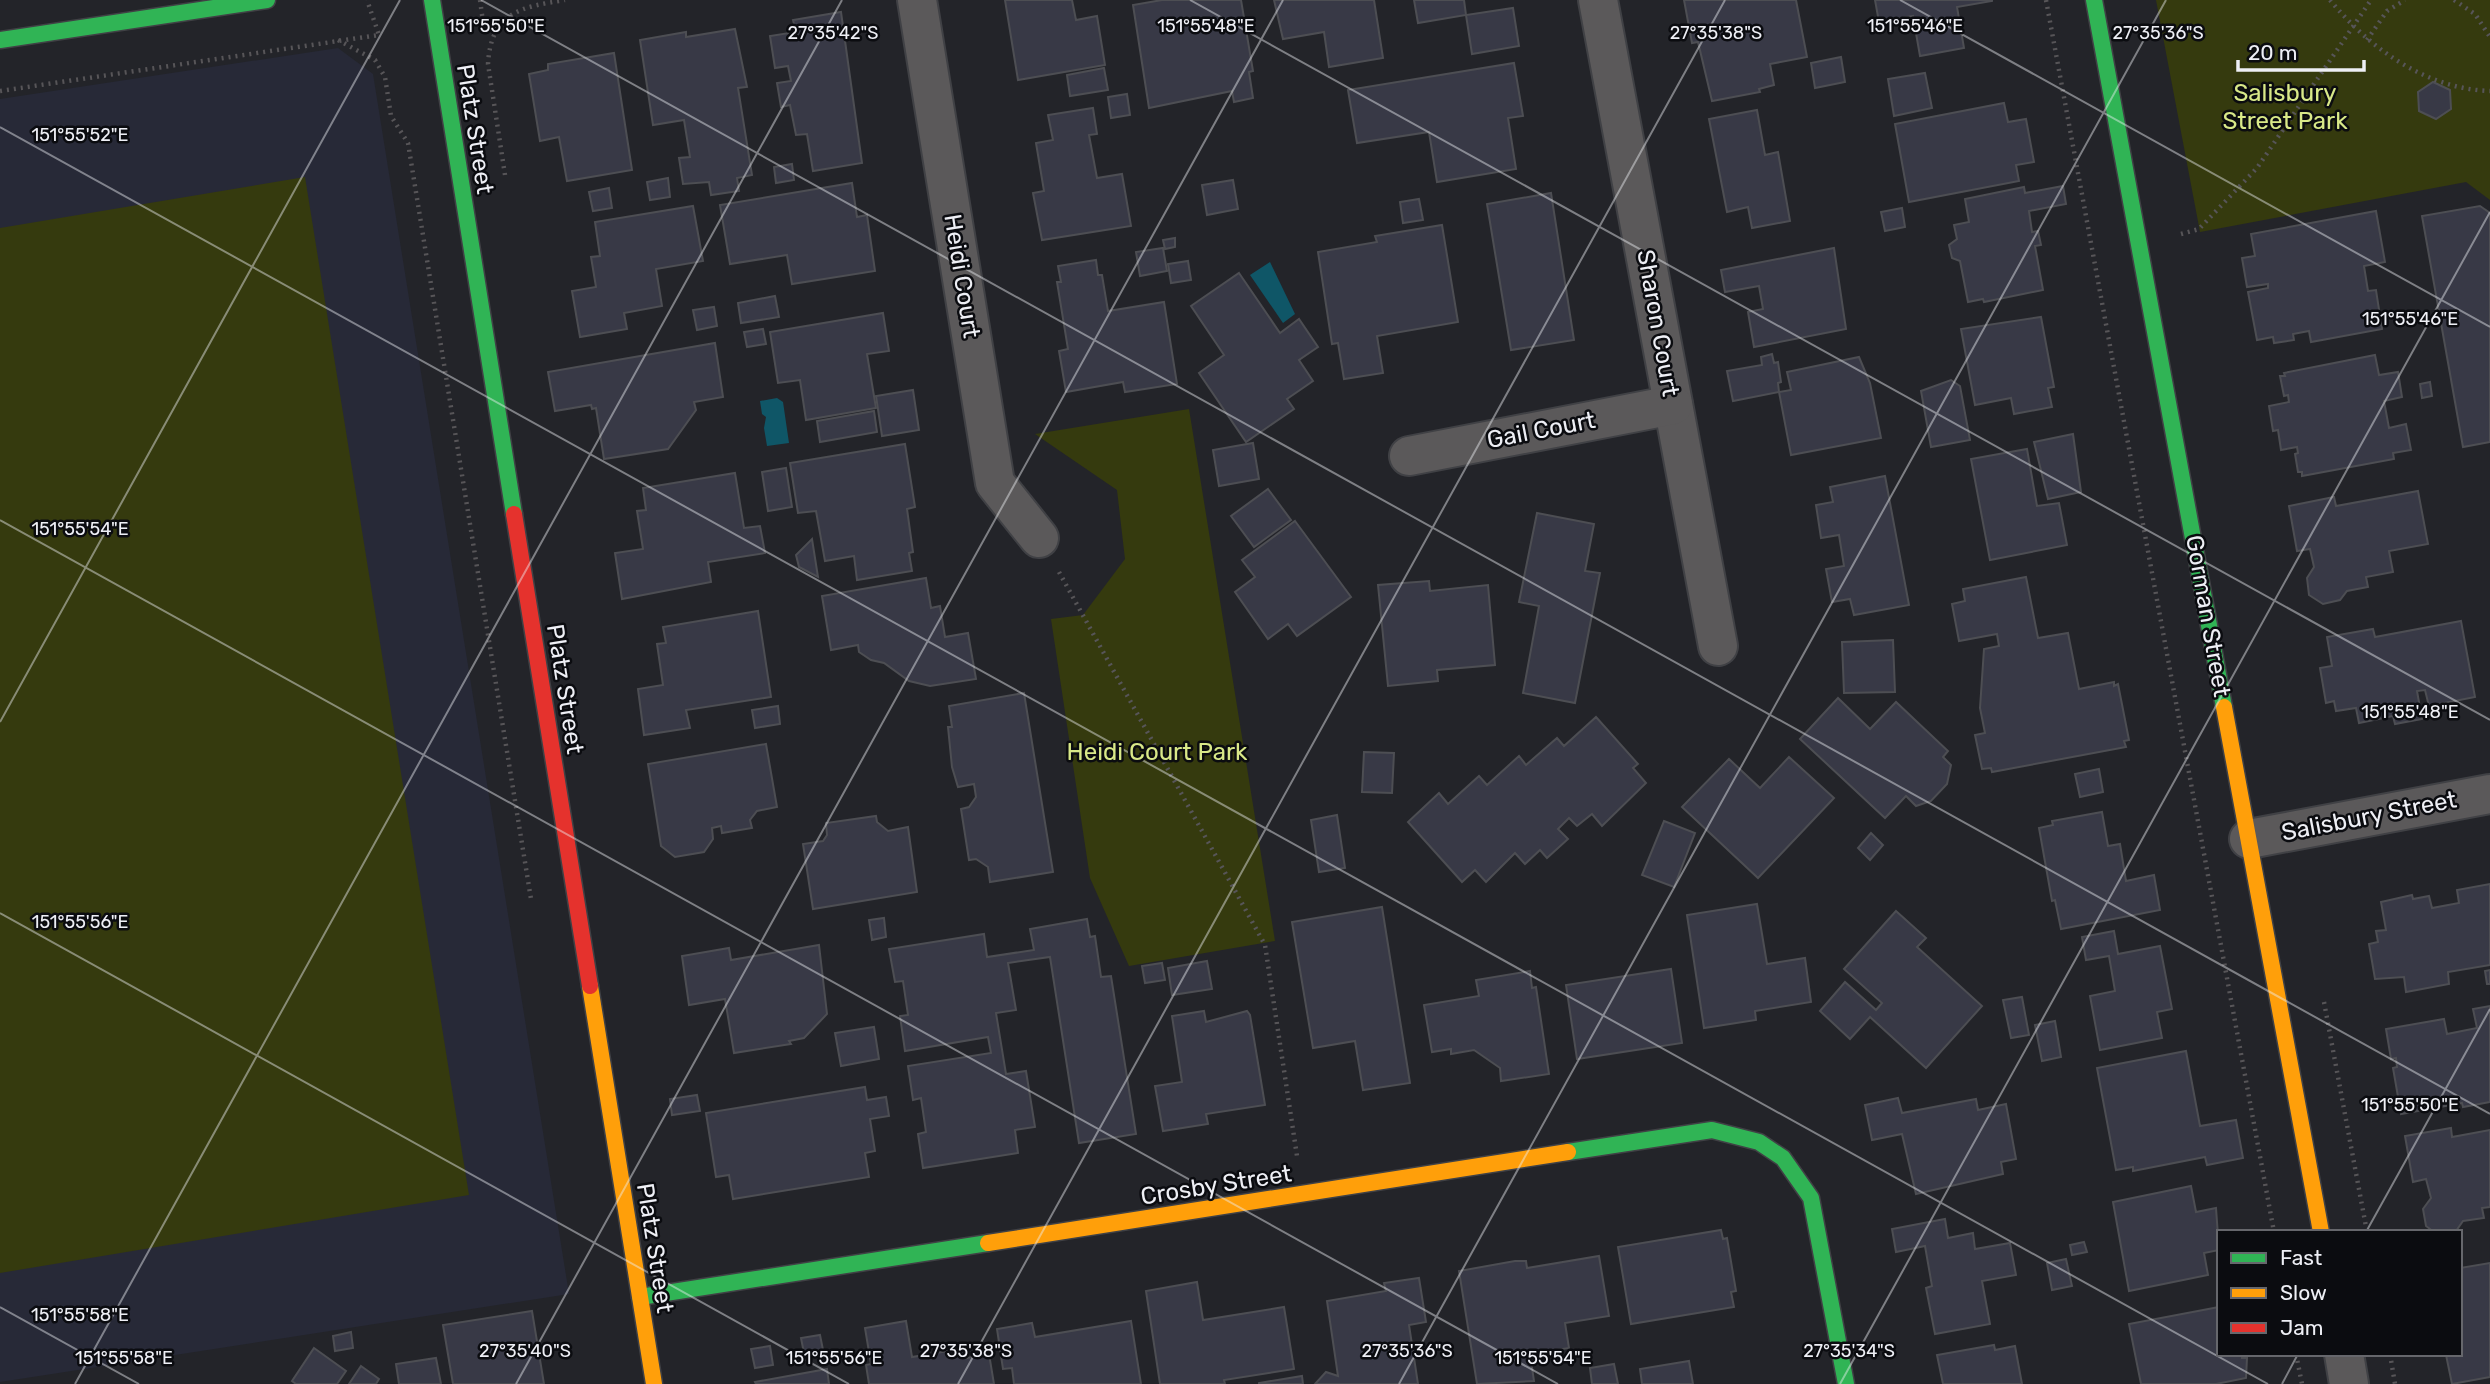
<svg xmlns="http://www.w3.org/2000/svg" width="2490" height="1384" viewBox="0 0 2490 1384" font-family="Rubik,sans-serif">
<style>
.built{fill:#272937}
.green{fill:#353a0e}
.water{fill:#0f5667}
.building{fill:#383946;stroke:#4d4e53;stroke-width:2}
.lines{fill:none;stroke-linecap:round;stroke-linejoin:round}
.street-casing{stroke:#404145;stroke-width:42}
.fast-casing{stroke:#404145;stroke-width:19}
.slow-casing{stroke:#404145;stroke-width:19}
.jam-casing{stroke:#404145;stroke-width:19}
.path{stroke:#575558;stroke-width:4.5;stroke-dasharray:2 5;stroke-linecap:butt}
.street{stroke:#5b595a;stroke-width:38}
.fast{stroke:#30b455;stroke-width:16}
.slow{stroke:#ff9f0a;stroke-width:16}
.jam{stroke:#e5322d;stroke-width:16}
.ticks{fill:none;stroke:#eeeff5;stroke-width:2;stroke-opacity:0.45}
.labels{text-anchor:middle;stroke-width:5;stroke-linejoin:round;paint-order:stroke}
.park-label{font-size:24px;fill:#d9e988;stroke:#0b0c10}
.street-label{font-size:24px;fill:#eeeff5;stroke:#0b0c10}
.ticks-label{font-size:18px;text-anchor:middle;fill:#eeeff5;stroke:#0b0c10;stroke-width:5;stroke-linejoin:round;paint-order:stroke}
</style>
<rect width="100%" height="100%" fill="#232429"/>
<polygon class="built" points="338,48 373,74 569,1294 0,1382 0,99"/>
<g class="green">
<polygon points="2156,0 2490,0 2490,200 2466,182 2200,232"/>
<polygon points="305,177 469,1195 0,1273 0,228"/>
<polygon points="1189,409 1275,941 1129,966 1090,878 1051,619 1083,615 1125,559 1117,490 1035,434"/>
</g>
<g class="water">
<polygon points="1270,262 1295,314 1283,323 1250,275"/>
<polygon points="777,398 783,402 789,443 767,446 764,428 766,417 762,414 760,401"/>
</g>
<g class="building">
<polygon points="1005,0 1072,0 1076,20 1097,16 1105,65 1018,80"/>
<polygon points="1162,0 1241,0 1253,71 1249,72 1253,98 1234,102 1232,91 1149,108 1133,5"/>
<polygon points="1274,0 1374,0 1383,58 1329,67 1324,32 1283,39"/>
<polygon points="1414,0 1464,0 1466,15 1418,23"/>
<polygon points="1684,0 1796,0 1807,57 1770,64 1774,85 1759,89 1760,92 1712,101 1698,42 1692,43"/>
<polygon points="1875,0 1992,0 1992,1 1957,7 1964,48 1920,56 1913,16 1879,22"/>
<polygon points="1513,8 1519,46 1472,54 1466,15"/>
<polygon points="841,12 862,163 813,171 807,134 796,135 790,105 781,107 777,83 791,81 788,66 775,68 770,36 796,32 793,20"/>
<polygon points="735,29 747,87 738,88 752,175 737,178 739,191 711,195 709,182 683,184 679,158 690,157 684,120 653,125 640,40 686,32 686,37"/>
<polygon points="614,53 632,170 567,181 559,137 540,141 529,74 548,70 548,64"/>
<polygon points="1841,57 1845,82 1815,88 1811,63"/>
<polygon points="1514,63 1523,116 1508,118 1516,169 1437,182 1429,132 1357,143 1348,90"/>
<polygon points="1104,68 1108,90 1070,96 1067,75"/>
<polygon points="1925,73 1932,108 1894,116 1888,79"/>
<polygon points="2433,82 2450,90 2451,109 2436,119 2419,111 2418,92"/>
<polygon points="1127,94 1130,115 1111,118 1108,97"/>
<polygon points="2004,103 2008,122 2026,119 2034,162 2016,165 2019,181 1909,202 1895,124"/>
<polygon points="1093,108 1097,134 1089,135 1097,178 1122,174 1131,226 1042,240 1033,193 1044,191 1036,143 1053,140 1048,115"/>
<polygon points="1757,110 1765,155 1778,152 1790,221 1752,228 1748,207 1727,212 1709,119"/>
<polygon points="792,164 794,180 776,183 774,167"/>
<polygon points="668,178 670,197 650,200 647,182"/>
<polygon points="1233,180 1238,209 1207,215 1202,185"/>
<polygon points="852,183 857,217 867,215 875,271 792,284 787,255 730,264 720,205"/>
<polygon points="2063,186 2066,204 2029,211 2032,232 2038,231 2041,245 2035,246 2043,290 1984,302 1983,299 1968,302 1960,261 1952,258 1949,245 1957,239 1954,225 1969,222 1965,199 2024,187 2025,193"/>
<polygon points="609,188 612,208 593,211 589,192"/>
<polygon points="1551,193 1574,340 1511,350 1487,204"/>
<polygon points="1419,199 1423,220 1403,223 1400,202"/>
<polygon points="693,206 703,261 656,269 662,306 624,313 627,329 580,337 572,291 596,287 591,257 600,256 595,222"/>
<polygon points="2480,206 2490,213 2490,442 2463,447 2422,216"/>
<polygon points="1902,208 1905,227 1885,231 1881,212"/>
<polygon points="2376,211 2385,262 2364,266 2368,291 2376,290 2382,329 2311,342 2309,331 2293,334 2294,340 2274,343 2273,337 2257,340 2248,292 2268,288 2268,284 2247,287 2242,258 2255,256 2251,234"/>
<polygon points="1442,225 1458,322 1377,336 1383,373 1344,379 1338,343 1332,344 1318,252 1377,242 1375,236"/>
<polygon points="1175,238 1175,247 1165,249 1163,240"/>
<polygon points="1163,248 1167,271 1140,276 1136,252"/>
<polygon points="1834,248 1846,329 1754,347 1748,312 1763,309 1759,286 1725,292 1721,270"/>
<polygon points="1096,260 1098,275 1102,275 1108,311 1164,302 1177,384 1125,392 1123,382 1066,392 1059,351 1068,349 1057,282 1061,282 1058,266"/>
<polygon points="1188,261 1191,280 1171,283 1168,264"/>
<polygon points="1239,273 1280,333 1299,319 1318,347 1299,360 1313,381 1287,399 1294,409 1246,442 1199,373 1224,355 1191,306"/>
<polygon points="775,296 779,317 741,323 738,303"/>
<polygon points="714,307 717,326 697,330 693,310"/>
<polygon points="883,313 889,351 867,354 876,408 806,420 800,380 778,383 770,332"/>
<polygon points="2041,317 2054,387 2048,388 2052,407 2014,414 2011,398 1975,405 1961,329"/>
<polygon points="763,329 766,344 747,347 744,332"/>
<polygon points="715,343 723,397 694,402 696,410 668,449 604,459 596,408 592,409 591,405 555,411 548,372"/>
<polygon points="1772,354 1774,363 1778,362 1781,382 1778,383 1779,392 1733,401 1727,371 1762,365 1761,357"/>
<polygon points="2375,355 2379,375 2398,372 2402,397 2384,401 2389,428 2406,424 2411,450 2393,453 2394,459 2302,476 2302,472 2298,472 2295,454 2298,453 2297,447 2281,450 2278,430 2273,431 2269,406 2289,402 2288,395 2284,396 2280,376 2285,376 2284,373"/>
<polygon points="1859,357 1870,383 1881,438 1791,455 1779,392 1791,390 1787,372"/>
<polygon points="1951,380 1960,386 1970,440 1931,447 1921,391"/>
<polygon points="2430,382 2432,396 2422,398 2420,384"/>
<polygon points="913,390 919,430 882,436 876,396"/>
<polygon points="874,411 877,432 820,442 817,421"/>
<polygon points="2073,434 2081,492 2048,499 2034,442"/>
<polygon points="1253,443 1259,479 1219,486 1213,450"/>
<polygon points="905,444 915,507 907,509 913,552 909,553 912,571 857,580 854,556 825,561 816,511 798,513 790,463"/>
<polygon points="2027,449 2037,506 2059,503 2067,545 1990,560 1971,459"/>
<polygon points="786,468 792,507 768,511 762,472"/>
<polygon points="735,473 744,528 760,526 765,553 708,562 711,582 622,599 615,553 643,549 637,511 646,510 643,488"/>
<polygon points="1885,476 1909,605 1854,615 1850,599 1832,602 1826,569 1844,566 1839,535 1821,538 1816,505 1833,502 1830,487"/>
<polygon points="1268,489 1291,520 1254,547 1231,516"/>
<polygon points="2418,491 2428,544 2389,551 2393,572 2366,577 2368,587 2347,591 2340,600 2323,604 2309,595 2307,578 2314,567 2310,549 2297,551 2289,506 2334,497 2336,506"/>
<polygon points="1537,513 1594,524 1585,571 1600,573 1575,703 1523,693 1539,606 1519,602"/>
<polygon points="1295,521 1351,597 1297,636 1288,624 1268,639 1235,592 1255,577 1242,560"/>
<polygon points="812,539 818,577 799,567 796,555"/>
<polygon points="2026,577 2038,638 2068,633 2079,689 2114,682 2114,686 2118,684 2129,740 2124,741 2126,747 1992,772 1991,768 1982,769 1975,735 1985,733 1980,708 1984,649 1999,646 1997,634 1959,641 1952,604 1965,601 1963,589"/>
<polygon points="926,578 931,608 940,606 945,637 968,633 976,679 930,686 909,681 884,663 871,660 859,652 858,645 831,650 822,596"/>
<polygon points="1429,581 1430,591 1488,585 1495,665 1437,670 1438,681 1388,686 1378,585"/>
<polygon points="758,611 771,697 686,710 690,728 644,735 638,689 663,685 657,644 666,643 663,627"/>
<polygon points="2461,621 2475,697 2429,706 2425,690 2417,691 2422,719 2395,724 2393,716 2359,723 2356,708 2336,711 2334,701 2326,703 2320,668 2332,666 2327,637 2373,629 2375,637"/>
<polygon points="1893,640 1895,692 1844,693 1842,642"/>
<polygon points="1024,693 1053,872 990,882 988,867 976,859 969,860 961,809 969,807 976,797 974,784 958,787 952,767 948,727 952,727 949,706"/>
<polygon points="1838,698 1870,729 1896,702 1948,751 1943,757 1951,765 1947,784 1931,801 1916,806 1906,796 1885,818 1800,739"/>
<polygon points="778,706 780,724 755,728 752,710"/>
<polygon points="1596,717 1638,764 1633,768 1646,783 1602,826 1592,814 1577,826 1569,818 1558,829 1568,839 1547,858 1540,850 1525,864 1515,853 1486,882 1475,870 1462,882 1408,822 1439,793 1448,804 1479,776 1487,785 1519,756 1526,765 1557,738 1564,746"/>
<polygon points="766,744 777,807 757,811 750,820 752,828 722,833 721,826 712,828 713,839 704,852 675,857 661,846 648,764"/>
<polygon points="1364,752 1394,753 1392,793 1362,792"/>
<polygon points="1789,757 1834,798 1758,878 1682,807 1729,759 1760,788"/>
<polygon points="2099,769 2103,792 2080,797 2075,774"/>
<polygon points="2102,812 2108,846 2120,844 2126,881 2154,875 2160,910 2061,929 2055,900 2052,901 2039,828 2053,825 2052,821"/>
<polygon points="1337,815 1345,868 1319,872 1311,820"/>
<polygon points="876,816 877,822 888,831 908,827 917,892 813,909 803,844 823,841 827,835 826,823"/>
<polygon points="1664,821 1695,833 1674,887 1642,875"/>
<polygon points="1871,833 1883,845 1870,860 1858,848"/>
<polygon points="2490,884 2490,965 2448,972 2449,984 2406,992 2404,977 2375,979 2369,944 2378,942 2376,931 2386,930 2381,902 2412,895 2413,899 2429,896 2432,908 2459,903 2457,890"/>
<polygon points="1757,904 1767,964 1805,958 1811,1002 1755,1011 1756,1020 1704,1028 1687,915"/>
<polygon points="1382,907 1410,1083 1363,1090 1355,1041 1313,1048 1292,922"/>
<polygon points="1896,911 1926,938 1917,947 1982,1006 1926,1068 1870,1017 1850,1039 1820,1011 1845,982 1876,1010 1882,1003 1844,969"/>
<polygon points="884,918 886,937 872,940 869,920"/>
<polygon points="1087,919 1090,937 1095,936 1101,977 1111,976 1136,1134 1079,1143 1050,957 1008,963 1016,1010 996,1013 1006,1074 1026,1071 1035,1127 1015,1130 1018,1153 923,1168 918,1134 926,1132 921,1098 913,1100 908,1066 991,1053 988,1037 905,1051 900,1016 908,1015 903,981 895,982 889,949 984,934 987,957 1034,950 1030,929"/>
<polygon points="2114,931 2118,954 2160,946 2172,1009 2157,1012 2162,1038 2100,1050 2090,996 2115,991 2109,956 2086,960 2082,937"/>
<polygon points="819,945 827,1014 804,1038 789,1041 791,1044 734,1053 725,999 689,1005 682,956 729,948 731,960"/>
<polygon points="1207,961 1212,989 1172,995 1168,968"/>
<polygon points="1162,963 1165,980 1145,983 1142,966"/>
<polygon points="1671,969 1682,1043 1577,1059 1566,985"/>
<polygon points="2490,970 2490,984 2487,984 2485,971"/>
<polygon points="1530,971 1532,988 1536,987 1549,1074 1501,1081 1500,1068 1474,1050 1451,1054 1451,1049 1432,1052 1424,1005 1479,996 1476,980"/>
<polygon points="2022,997 2029,1035 2011,1038 2003,1000"/>
<polygon points="2490,1006 2490,1102 2463,1107 2462,1103 2401,1114 2393,1068 2397,1067 2396,1058 2391,1059 2386,1029 2444,1019 2447,1034 2477,1028 2473,1009"/>
<polygon points="1204,1011 1206,1022 1247,1011 1250,1015 1265,1105 1206,1114 1208,1124 1163,1131 1155,1086 1182,1082 1172,1016"/>
<polygon points="2055,1021 2061,1057 2042,1061 2035,1025"/>
<polygon points="874,1027 879,1059 841,1066 835,1033"/>
<polygon points="2186,1051 2200,1126 2236,1120 2243,1158 2207,1165 2205,1157 2133,1171 2133,1167 2116,1170 2097,1068"/>
<polygon points="865,1087 867,1100 886,1097 889,1116 870,1119 875,1151 865,1153 869,1177 733,1199 729,1175 716,1177 706,1113"/>
<polygon points="697,1095 700,1111 672,1115 670,1099"/>
<polygon points="1898,1098 1902,1113 1976,1099 1978,1110 2006,1104 2016,1159 2001,1162 2003,1174 1916,1194 1902,1134 1872,1140 1865,1105"/>
<polygon points="2451,1128 2452,1137 2490,1130 2490,1207 2482,1208 2484,1218 2463,1221 2456,1231 2434,1232 2426,1226 2423,1209 2431,1198 2426,1179 2413,1182 2405,1136"/>
<polygon points="2191,1186 2196,1212 2216,1208 2219,1250 2204,1253 2208,1275 2129,1291 2113,1202"/>
<polygon points="1945,1219 1948,1238 1973,1233 1975,1249 2010,1243 2016,1275 1982,1281 1990,1324 1935,1334 1926,1288 1932,1286 1925,1246 1896,1252 1892,1229"/>
<polygon points="1721,1230 1723,1239 1727,1238 1736,1291 1731,1292 1734,1307 1631,1324 1618,1247"/>
<polygon points="2084,1242 2087,1252 2072,1255 2070,1245"/>
<polygon points="1599,1256 1609,1316 1565,1323 1569,1348 1530,1354 1534,1381 1477,1384 1459,1271 1515,1261 1526,1261 1527,1268"/>
<polygon points="2066,1259 2072,1286 2052,1290 2047,1263"/>
<polygon points="2490,1263 2490,1377 2452,1384 2446,1355 2460,1354 2462,1346 2460,1268"/>
<polygon points="1419,1278 1426,1322 1409,1325 1418,1384 1315,1384 1326,1372 1338,1376 1327,1301 1386,1291 1384,1283"/>
<polygon points="1197,1282 1203,1320 1284,1307 1294,1369 1224,1380 1225,1384 1160,1384 1146,1291"/>
<polygon points="2219,1307 2219,1354 2242,1354 2242,1358 2247,1358 2246,1378 2216,1384 2141,1384 2129,1324"/>
<polygon points="532,1311 544,1384 453,1384 443,1325"/>
<polygon points="906,1321 912,1357 966,1348 967,1358 989,1354 994,1384 869,1384 866,1365 871,1364 865,1328"/>
<polygon points="1131,1321 1141,1384 1014,1384 1012,1368 1003,1369 997,1329 1032,1323 1035,1337"/>
<polygon points="351,1332 353,1348 335,1351 333,1336"/>
<polygon points="820,1335 823,1350 804,1353 801,1338"/>
<polygon points="1994,1345 1995,1350 2015,1346 2022,1384 1943,1384 1937,1355"/>
<polygon points="770,1346 773,1365 755,1368 751,1349"/>
<polygon points="314,1348 346,1371 337,1384 296,1384 292,1381"/>
<polygon points="436,1358 441,1384 399,1384 396,1364"/>
<polygon points="1689,1361 1693,1384 1642,1384 1640,1369"/>
<polygon points="1614,1364 1618,1384 1592,1384 1590,1368"/>
<polygon points="361,1366 379,1379 376,1384 349,1384"/>
<polygon points="827,1369 829,1384 756,1384 755,1382"/>
<polygon points="1302,1376 1303,1384 1259,1384 1259,1383"/>
</g>
<g class="lines">
<defs>
<g id="street">
<polyline points="917,0 995,483 1039,538"/>
<polyline points="1598,0 1718,646"/>
<polyline points="1409,456 1673,405"/>
<polyline points="2249,839 2490,794"/>
<polyline points="2344,1354 2349,1384"/>
</g>
<g id="fast">
<polyline points="432,0 514,514"/>
<polyline points="2094,0 2224,707"/>
<polyline points="0,40 267,0"/>
<polyline points="1568,1152 1712,1130 1759,1142 1783,1158 1811,1198 1846,1384"/>
<polyline points="640,1297 988,1243"/>
</g>
<g id="slow">
<polyline points="2224,707 2321,1232"/>
<polyline points="590,986 654,1384"/>
<polyline points="988,1243 1568,1152"/>
</g>
<polyline id="jam" points="514,514 590,986"/>
</defs>
<use href="#street" class="street-casing"/>
<use href="#fast" class="fast-casing"/>
<use href="#slow" class="slow-casing"/>
<use href="#jam" class="jam-casing"/>
<g class="path">
<polyline points="480,0 483,22 496,29"/>
<polyline points="2046,0 2274,1232"/>
<path d="M2330,0C2369,48 2426,89 2490,91"/>
<polyline points="2454,0 2475,14 2490,37"/>
<polyline points="338,40 375,60 385,77 391,116 408,143 531,899"/>
<polyline points="2367,40 2387,11 2405,0"/>
<polyline points="0,91 379,35 367,0"/>
<path d="M505,175L488,64C491,12 521,7 565,0"/>
<polyline points="2181,234 2199,229 2257,168 2371,0"/>
<polyline points="1059,572 1265,945 1297,1156"/>
<polyline points="2324,1002 2367,1232"/>
<polyline points="2296,1354 2302,1384"/>
<polyline points="2390,1354 2395,1384"/>
</g>
<use href="#street" class="street"/>
<use href="#fast" class="fast"/>
<use href="#slow" class="slow"/>
<use href="#jam" class="jam"/>
</g>
<path class="ticks" d="M481,0L2490,1114M1190,0L2490,720M1900,0L2490,327M0,127L2268,1384M0,520L1558,1384M0,722L400,0M0,913L849,1384M2366,1232L2490,1009M0,1307L139,1384M75,1384L842,0M516,1384L1283,0M958,1384L1725,0M1399,1384L2166,0M1840,1384L2490,212M2282,1384L2298,1354"/>
<g class="labels">
<g class="park-label">
<text x="2285" y="101">Salisbury<tspan x="2285" dy="28">Street Park</tspan></text>
<text x="1157" y="760">Heidi Court Park</text>
</g>
<g class="street-label">
<text transform="translate(475 129) rotate(81)" y="8">Platz Street</text>
<text transform="translate(962 276) rotate(81)" y="8">Heidi Court</text>
<text transform="translate(1658 323) rotate(80)" y="8">Sharon Court</text>
<text transform="translate(1541 430) rotate(-11)" y="8">Gail Court</text>
<text transform="translate(2208 616) rotate(80)" y="8">Gorman Street</text>
<text transform="translate(565 689) rotate(81)" y="8">Platz Street</text>
<text transform="translate(2369 816) rotate(-11)" y="8">Salisbury Street</text>
<text transform="translate(1216 1185) rotate(-9)" y="8">Crosby Street</text>
<text transform="translate(655 1248) rotate(81)" y="8">Platz Street</text>
</g>
</g>
<g class="ticks-label">
<text x="1206" y="32">151°55'48"E</text>
<text x="1915" y="32">151°55'46"E</text>
<text x="496" y="32">151°55'50"E</text>
<text x="833" y="39">27°35'42"S</text>
<text x="1716" y="39">27°35'38"S</text>
<text x="2158" y="39">27°35'36"S</text>
<text x="80" y="141">151°55'52"E</text>
<text x="2410" y="325">151°55'46"E</text>
<text x="80" y="535">151°55'54"E</text>
<text x="2410" y="718">151°55'48"E</text>
<text x="80" y="928">151°55'56"E</text>
<text x="2410" y="1111">151°55'50"E</text>
<text x="80" y="1321">151°55'58"E</text>
<text x="525" y="1357">27°35'40"S</text>
<text x="966" y="1357">27°35'38"S</text>
<text x="1407" y="1357">27°35'36"S</text>
<text x="1849" y="1357">27°35'34"S</text>
<text x="124" y="1364">151°55'58"E</text>
<text x="834" y="1364">151°55'56"E</text>
<text x="1543" y="1364">151°55'54"E</text>
</g>
<rect x="2217" y="1230" width="245" height="126" fill="#0b0c10" stroke="#66676c" stroke-width="2"/>
<rect x="2231" y="1253" width="35" height="10" fill="#30b455" stroke="#66676c" stroke-width="2"/>
<text x="2280" y="1265" font-size="21" fill="#eeeff5">Fast</text>
<rect x="2231" y="1288" width="35" height="10" fill="#ff9f0a" stroke="#66676c" stroke-width="2"/>
<text x="2280" y="1300" font-size="21" fill="#eeeff5">Slow</text>
<rect x="2231" y="1323" width="35" height="10" fill="#e5322d" stroke="#66676c" stroke-width="2"/>
<text x="2280" y="1335" font-size="21" fill="#eeeff5">Jam</text>
<path d="M2238 60v10h126v-10" fill="none" stroke="#eeeff5" stroke-width="3.5"/>
<text x="2248" y="60" font-size="21" fill="#eeeff5" stroke="#0b0c10" stroke-width="5" paint-order="stroke">20 m</text>
</svg>
